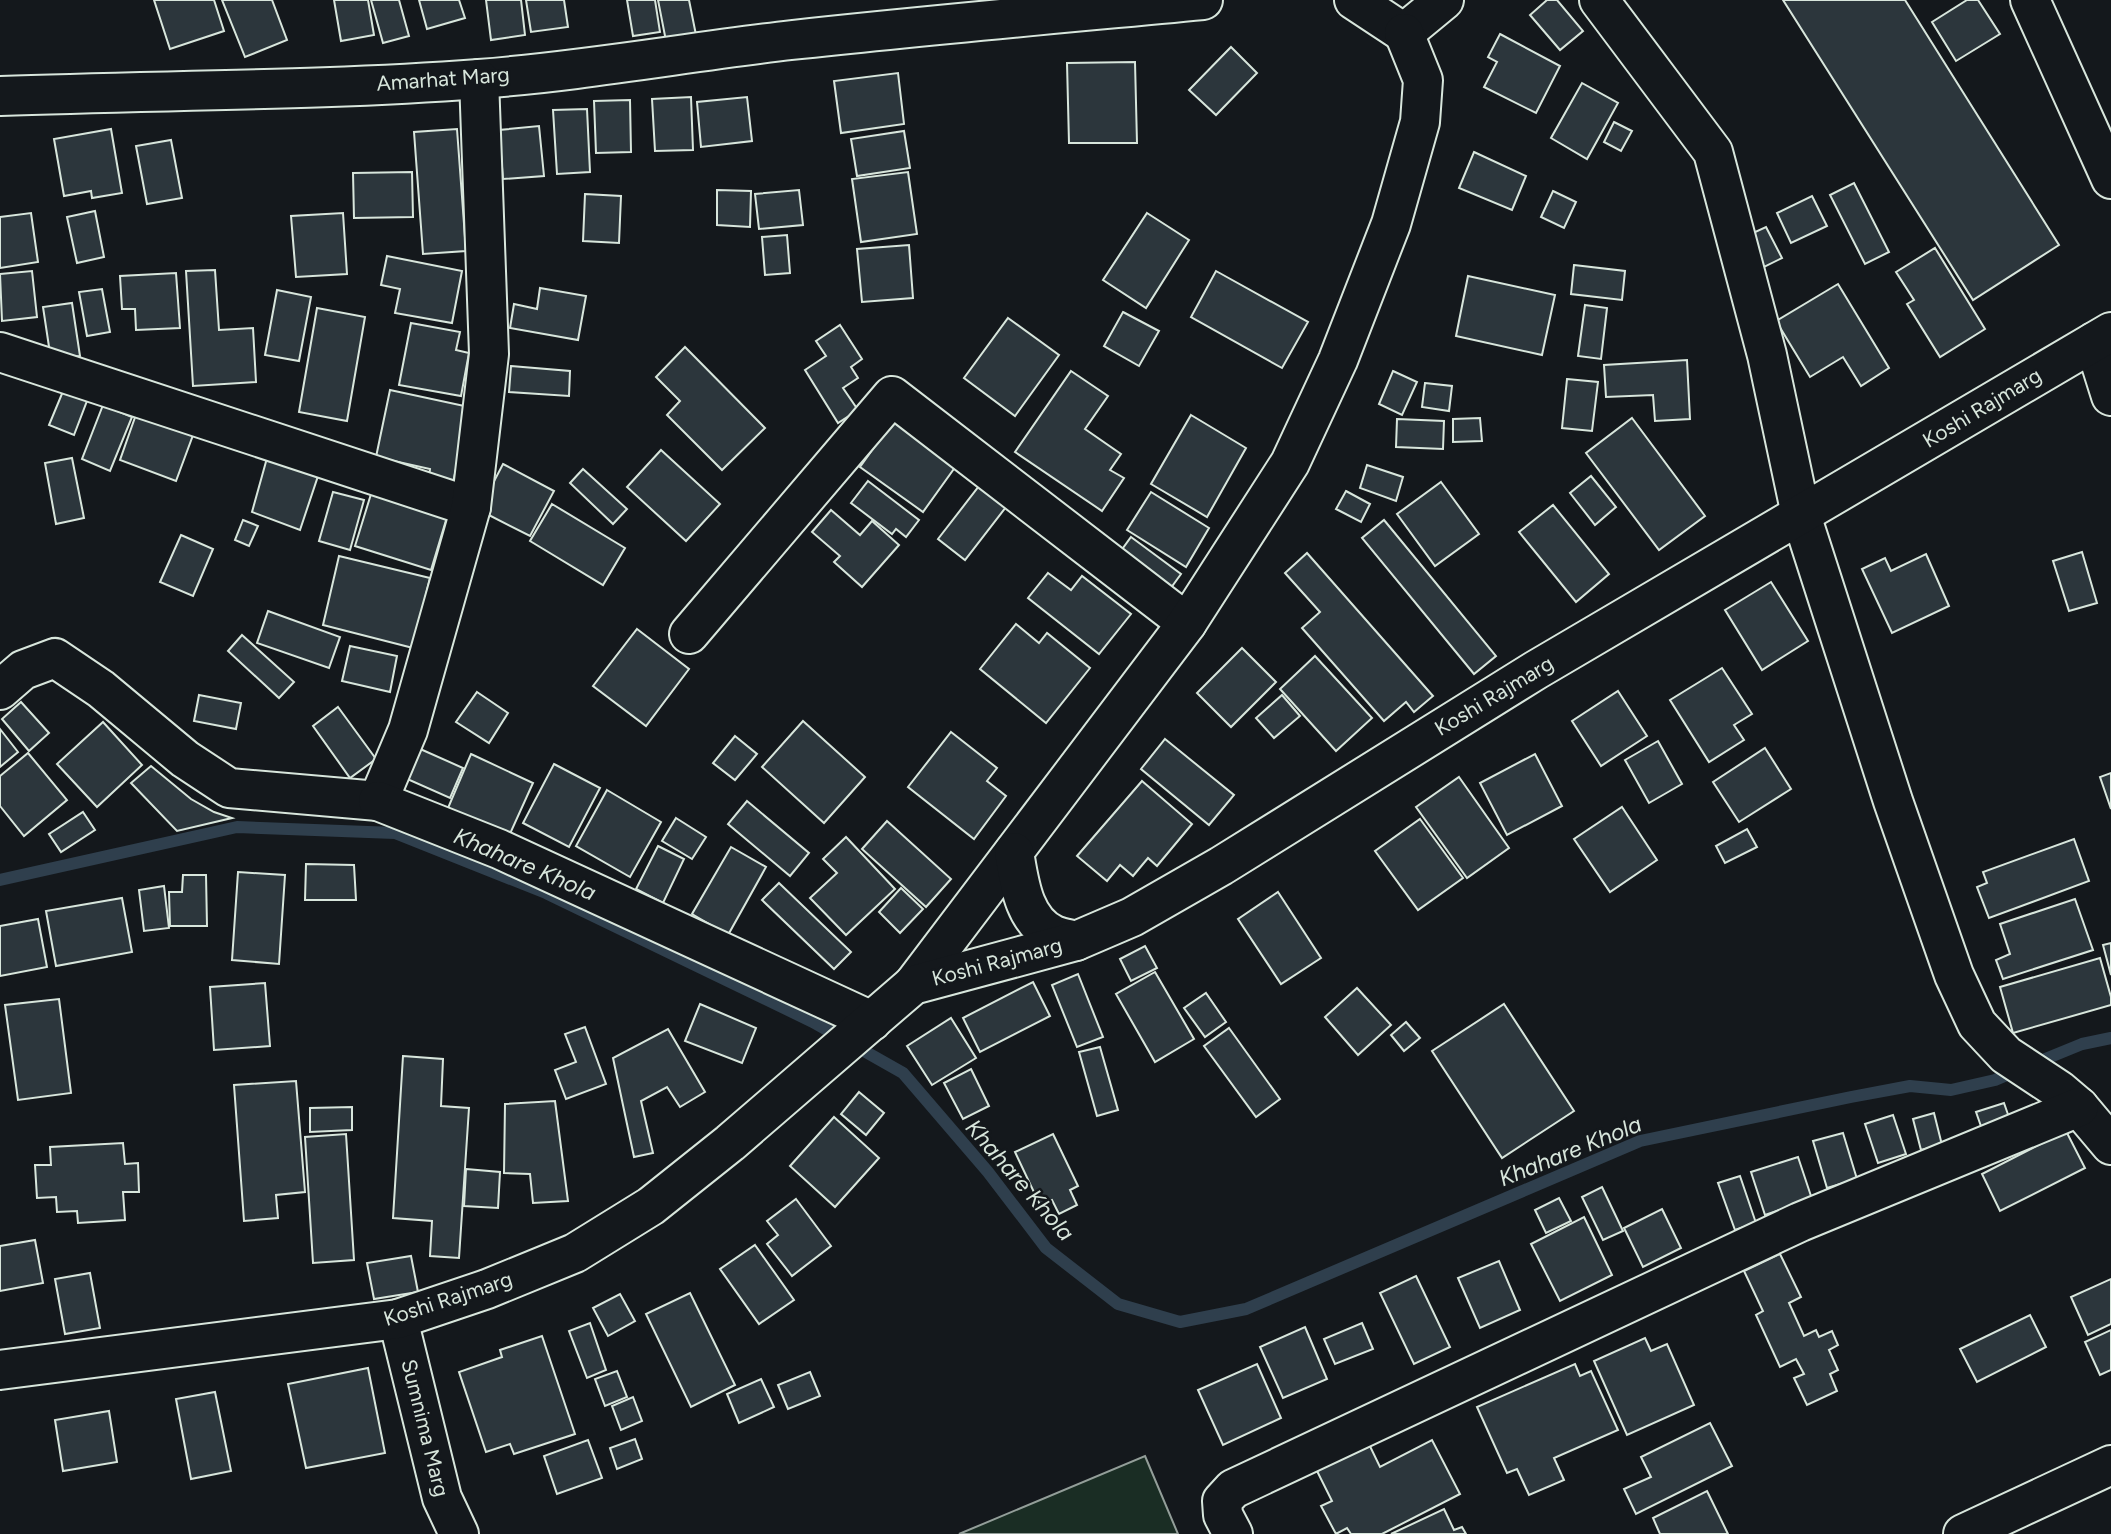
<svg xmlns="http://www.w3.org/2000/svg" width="2111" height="1534" viewBox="0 0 2111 1534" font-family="Figtree,sans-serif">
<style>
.green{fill:#1a2d24;stroke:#939e99;stroke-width:2}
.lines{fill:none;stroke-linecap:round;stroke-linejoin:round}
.stream{stroke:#2f3f4d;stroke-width:12}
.building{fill:#2c363c;stroke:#d8e6dc;stroke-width:2}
.minor-casing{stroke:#d8e6dc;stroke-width:42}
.major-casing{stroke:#d8e6dc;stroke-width:42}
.minor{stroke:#14181c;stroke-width:38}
.major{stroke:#14181c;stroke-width:38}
.labels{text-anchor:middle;stroke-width:5;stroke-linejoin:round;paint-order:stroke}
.street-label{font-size:21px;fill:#d8e6dc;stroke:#14181c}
.water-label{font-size:23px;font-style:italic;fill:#d8e6dc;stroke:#14181c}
</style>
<rect width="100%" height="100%" fill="#14181c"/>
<polygon class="green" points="1145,1456 1178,1534 959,1534"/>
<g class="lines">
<g class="stream">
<polyline points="0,880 237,827 395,833 546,893 813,1022 903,1073 988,1172 1046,1248 1118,1304 1180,1322 1246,1309 1640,1141 1851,1097 1910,1086 1951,1090 1995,1080 2016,1071"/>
<polyline points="2033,1064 2082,1044 2111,1038"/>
</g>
</g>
<g class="building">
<polygon points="154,0 214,0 224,31 170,49"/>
<polygon points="222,0 272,0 287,40 245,57"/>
<polygon points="334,0 368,0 374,35 341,41"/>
<polygon points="371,0 399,0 409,36 383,43"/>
<polygon points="419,0 459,0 465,18 427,29"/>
<polygon points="486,0 521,0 525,35 491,40"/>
<polygon points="526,0 564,0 568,27 531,32"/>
<polygon points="627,0 655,0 660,32 633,36"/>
<polygon points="658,0 689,0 696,35 666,41"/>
<polygon points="1547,0 1557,0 1583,31 1560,50 1530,15"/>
<polygon points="1783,0 1905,0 2059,245 1973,300"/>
<polygon points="1967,0 1978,0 2000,34 1956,61 1932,22"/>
<polygon points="1500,34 1560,66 1536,113 1484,87 1497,62 1488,57"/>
<polygon points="1231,47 1257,73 1216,115 1189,90"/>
<polygon points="1135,62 1137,143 1069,143 1067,63"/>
<polygon points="898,73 904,124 841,133 834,81"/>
<polygon points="1582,83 1618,103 1587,159 1551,138"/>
<polygon points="691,97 693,150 655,151 652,99"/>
<polygon points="747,97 752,141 701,147 697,102"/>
<polygon points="630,100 631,152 596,153 594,101"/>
<polygon points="587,109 590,172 557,174 553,110"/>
<polygon points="1614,122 1632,131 1621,151 1604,142"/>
<polygon points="539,126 544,176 503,179 499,130"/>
<polygon points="111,129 122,193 92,198 91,191 64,196 54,139"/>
<polygon points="457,129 466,251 423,254 414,132"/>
<polygon points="904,131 910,168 857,176 851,139"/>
<polygon points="171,140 182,198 147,204 136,146"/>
<polygon points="1474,152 1526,176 1512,210 1459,188"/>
<polygon points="412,172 413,217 354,218 353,173"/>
<polygon points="908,172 917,234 861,242 852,179"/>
<polygon points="1854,183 1889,252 1865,264 1830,195"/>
<polygon points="717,190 751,191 750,227 717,225"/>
<polygon points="799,190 803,225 759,229 755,194"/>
<polygon points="1553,191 1576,202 1564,228 1541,217"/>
<polygon points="585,194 621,196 619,243 583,241"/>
<polygon points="1812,196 1827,226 1791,243 1777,213"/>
<polygon points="95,211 104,257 77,263 67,217"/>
<polygon points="31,213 38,262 0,268 0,217"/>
<polygon points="343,213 347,274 296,277 291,216"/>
<polygon points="1147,213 1189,240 1146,308 1103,280"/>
<polygon points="1766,227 1782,258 1758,270 1742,238"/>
<polygon points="787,235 790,273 765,275 762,237"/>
<polygon points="909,245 913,298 862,302 857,249"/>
<polygon points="1935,248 1985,329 1940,357 1907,304 1914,300 1896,272"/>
<polygon points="387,256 462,271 452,323 395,313 400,289 381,285"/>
<polygon points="1574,265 1625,271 1622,300 1571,294"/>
<polygon points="215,270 219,330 253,328 256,382 193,386 186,271"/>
<polygon points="32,271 37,317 2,321 0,274"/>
<polygon points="1216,271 1308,322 1282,368 1191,317"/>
<polygon points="176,273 180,328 136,330 135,309 122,309 120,276"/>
<polygon points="1468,276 1555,295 1542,355 1456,336"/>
<polygon points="1838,284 1889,368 1861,386 1843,357 1810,377 1776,321"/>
<polygon points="540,288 586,296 578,340 510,328 514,304 537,309"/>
<polygon points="102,289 110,332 87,336 79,292"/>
<polygon points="277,290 311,297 299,361 265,355"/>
<polygon points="72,303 80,356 51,360 43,307"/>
<polygon points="1585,305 1607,308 1601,359 1578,356"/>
<polygon points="317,308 365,317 347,421 299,412"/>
<polygon points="1123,312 1159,331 1139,366 1104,346"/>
<polygon points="1008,318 1059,355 1015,416 964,378"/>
<polygon points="411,323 460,332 456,350 469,353 461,396 399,385"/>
<polygon points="840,325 862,359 851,367 858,378 843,388 858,410 838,423 805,370 826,356 816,341"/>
<polygon points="685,347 765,428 722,470 667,415 680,401 656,377"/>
<polygon points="1687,360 1690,419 1655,421 1653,395 1606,397 1604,365"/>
<polygon points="511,366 570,371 569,396 509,392"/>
<polygon points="1071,371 1108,396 1085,429 1121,454 1110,470 1124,478 1102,511 1015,452"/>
<polygon points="1393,371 1417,382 1402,415 1379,404"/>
<polygon points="1567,379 1598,382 1592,431 1562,428"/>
<polygon points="1425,383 1452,386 1449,411 1422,407"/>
<polygon points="66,384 90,393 74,435 49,425"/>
<polygon points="390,390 469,407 453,483 429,477 430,469 376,457"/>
<polygon points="103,405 132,417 110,471 82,459"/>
<polygon points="139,406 196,427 176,481 120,460"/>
<polygon points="898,414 961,459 923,512 860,467"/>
<polygon points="1191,415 1246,448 1207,517 1151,484"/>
<polygon points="1480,418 1482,441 1453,442 1453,419"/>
<polygon points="1632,418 1705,516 1659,550 1586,453"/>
<polygon points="1397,419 1444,421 1443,449 1396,447"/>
<polygon points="661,450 720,504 686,541 627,487"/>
<polygon points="72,458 84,518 56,524 45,463"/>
<polygon points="267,458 318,476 300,530 252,512"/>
<polygon points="503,464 554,491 530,536 479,510"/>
<polygon points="1367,465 1403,477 1396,501 1360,488"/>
<polygon points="583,469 627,509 613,524 570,483"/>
<polygon points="1591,476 1616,507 1595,525 1570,493"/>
<polygon points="986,477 1013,498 965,560 938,539"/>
<polygon points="868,481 919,520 906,537 896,529 892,534 851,503"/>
<polygon points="1441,482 1479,534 1435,566 1397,514"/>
<polygon points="1346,491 1370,504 1361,522 1336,509"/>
<polygon points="333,492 364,500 350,550 319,541"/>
<polygon points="1151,492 1209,528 1186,567 1127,530"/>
<polygon points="371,494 447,517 431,570 355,546"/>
<polygon points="552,504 625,548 603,585 530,541"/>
<polygon points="1553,505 1609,574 1576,602 1519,532"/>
<polygon points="831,510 860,535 872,521 899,545 862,587 834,562 840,556 812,532"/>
<polygon points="243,520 258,526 249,546 235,540"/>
<polygon points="1384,520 1496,656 1474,674 1362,538"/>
<polygon points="181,535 213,549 193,596 160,582"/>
<polygon points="1131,537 1181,574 1165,596 1115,559"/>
<polygon points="2082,552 2097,603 2069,611 2053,561"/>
<polygon points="1307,553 1433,696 1414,712 1406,702 1384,721 1302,628 1320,612 1285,573"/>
<polygon points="1926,554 1949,606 1892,633 1862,569 1885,558 1891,571"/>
<polygon points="339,556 430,578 413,648 323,625"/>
<polygon points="1048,573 1071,590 1082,576 1131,614 1099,654 1028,598"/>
<polygon points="1771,582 1808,641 1762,670 1725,610"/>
<polygon points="268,611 340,637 329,668 257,643"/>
<polygon points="1016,624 1039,643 1047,633 1090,668 1046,723 980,669"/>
<polygon points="637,629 689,669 646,726 593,686"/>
<polygon points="242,635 294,682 279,698 228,651"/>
<polygon points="350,646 397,656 390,692 342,681"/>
<polygon points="1242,648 1276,682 1231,727 1197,693"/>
<polygon points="1315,656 1372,718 1336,751 1280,689"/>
<polygon points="1722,668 1752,714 1734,725 1744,740 1709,762 1670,700"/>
<polygon points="1618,691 1647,736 1601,766 1572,721"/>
<polygon points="477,692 508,713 489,743 456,722"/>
<polygon points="199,695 241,703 236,729 194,721"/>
<polygon points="1282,695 1300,716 1274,738 1256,718"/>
<polygon points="21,702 49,733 29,751 2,719"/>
<polygon points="338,707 376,759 350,778 313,726"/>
<polygon points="803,721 865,777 824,823 762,767"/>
<polygon points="103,722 142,765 97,807 57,764"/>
<polygon points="0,729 18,752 0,767"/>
<polygon points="951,732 997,768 987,781 1006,796 974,839 908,787"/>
<polygon points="735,736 757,754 735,780 713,763"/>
<polygon points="1165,739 1234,795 1209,825 1141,769"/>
<polygon points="1658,741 1682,784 1649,803 1625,760"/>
<polygon points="418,748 463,768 450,798 405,778"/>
<polygon points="1765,748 1791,789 1739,822 1713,782"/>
<polygon points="28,753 67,800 24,836 0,806 0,776"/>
<polygon points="471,754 533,783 509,836 448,808"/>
<polygon points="1535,754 1562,806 1507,835 1480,783"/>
<polygon points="554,764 600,788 569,847 523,823"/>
<polygon points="151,766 191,799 214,812 232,818 177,831 131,783"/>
<polygon points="2111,773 2111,809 2100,777"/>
<polygon points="1459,777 1509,848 1467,878 1416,807"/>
<polygon points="1142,781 1192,824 1157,866 1148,858 1133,876 1120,865 1107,881 1077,856"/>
<polygon points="607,790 661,822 630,877 576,846"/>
<polygon points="747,801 809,853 790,876 728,824"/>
<polygon points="1622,807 1657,860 1610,892 1574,839"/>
<polygon points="83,812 95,830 61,852 49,834"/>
<polygon points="676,818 706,837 692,859 662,841"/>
<polygon points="1420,819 1463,878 1418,910 1375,851"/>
<polygon points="887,821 951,879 926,907 862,849"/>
<polygon points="1747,829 1757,847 1725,863 1716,846"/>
<polygon points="846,837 895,889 846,935 810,898 837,873 823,859"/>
<polygon points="2074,839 2089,881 1989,918 1977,887 1987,883 1983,872"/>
<polygon points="658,846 684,859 663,903 636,889"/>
<polygon points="731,847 766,867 728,935 692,914"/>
<polygon points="306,864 354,865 356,900 305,900"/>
<polygon points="238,872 285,875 279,964 232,960"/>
<polygon points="183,875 206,875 207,926 170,926 169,892 182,892"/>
<polygon points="779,883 851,952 834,969 762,900"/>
<polygon points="164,886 169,928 144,931 139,890"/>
<polygon points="901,888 923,909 900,933 879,912"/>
<polygon points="1278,892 1321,958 1281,984 1238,919"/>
<polygon points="122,898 132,952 56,966 46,911"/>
<polygon points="2075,899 2093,950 2003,979 1996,960 2010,954 2000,924"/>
<polygon points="38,919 47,967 0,976 0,926"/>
<polygon points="2111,943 2111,975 2103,945"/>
<polygon points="1145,946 1157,968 1131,981 1120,959"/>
<polygon points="2100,958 2111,997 2111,1005 2013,1033 2000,987"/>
<polygon points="1155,972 1194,1039 1155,1062 1116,994"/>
<polygon points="1078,974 1103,1037 1077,1047 1052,985"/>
<polygon points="1033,982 1050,1016 980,1052 963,1018"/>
<polygon points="265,983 270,1046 214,1050 210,987"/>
<polygon points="1357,988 1391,1025 1358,1055 1325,1017"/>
<polygon points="1206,993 1226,1022 1205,1037 1184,1008"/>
<polygon points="59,999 71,1093 18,1100 5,1005"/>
<polygon points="700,1004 756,1028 742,1063 685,1041"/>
<polygon points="1504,1004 1574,1111 1502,1158 1432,1051"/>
<polygon points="951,1018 976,1058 932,1085 907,1046"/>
<polygon points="1406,1022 1420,1038 1404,1051 1391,1035"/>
<polygon points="585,1027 606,1084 566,1099 555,1070 576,1062 565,1034"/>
<polygon points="1229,1028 1280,1099 1256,1117 1204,1046"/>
<polygon points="668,1029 705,1092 680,1107 667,1087 641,1101 653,1153 634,1157 613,1058"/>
<polygon points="1100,1047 1118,1110 1097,1116 1079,1052"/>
<polygon points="403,1056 443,1059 441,1106 469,1108 459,1258 430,1256 432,1221 393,1218"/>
<polygon points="971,1069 989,1106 963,1119 944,1083"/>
<polygon points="296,1081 305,1192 276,1195 278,1218 244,1221 234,1085"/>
<polygon points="859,1092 884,1113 866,1135 841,1114"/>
<polygon points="555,1101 568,1201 533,1203 530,1174 504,1173 505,1104"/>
<polygon points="2004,1103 2011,1123 1983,1132 1976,1112"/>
<polygon points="352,1107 352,1130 310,1132 310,1108"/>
<polygon points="1934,1113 1942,1145 1921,1150 1913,1119"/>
<polygon points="1893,1115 1906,1154 1878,1163 1865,1124"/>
<polygon points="834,1117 879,1158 835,1207 790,1166"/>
<polygon points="2066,1131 2085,1168 2000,1211 1982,1174"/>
<polygon points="1843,1133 1857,1179 1827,1188 1813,1141"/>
<polygon points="346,1134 354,1260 313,1263 305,1137"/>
<polygon points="1053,1134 1078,1186 1070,1190 1077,1205 1059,1214 1052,1200 1040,1205 1015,1152"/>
<polygon points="123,1143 125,1164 138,1163 139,1192 123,1192 125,1220 78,1223 77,1211 57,1212 56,1197 37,1198 35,1165 51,1165 50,1147"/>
<polygon points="1798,1157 1812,1199 1765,1215 1751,1172"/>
<polygon points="466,1169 500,1172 498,1208 464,1206"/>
<polygon points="1740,1176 1756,1223 1735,1230 1718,1183"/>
<polygon points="1602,1187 1623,1231 1603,1240 1582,1197"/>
<polygon points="1559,1198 1571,1221 1546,1233 1535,1210"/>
<polygon points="796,1199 831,1246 792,1276 767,1244 778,1235 767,1221"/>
<polygon points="1662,1209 1681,1248 1643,1267 1624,1228"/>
<polygon points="1584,1217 1612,1275 1560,1301 1531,1244"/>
<polygon points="35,1240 43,1283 0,1291 0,1246"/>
<polygon points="755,1245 794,1300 759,1324 720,1269"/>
<polygon points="1780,1254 1801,1297 1789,1303 1804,1336 1816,1330 1819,1337 1832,1331 1838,1345 1829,1350 1838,1370 1830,1374 1837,1391 1807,1405 1794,1378 1804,1374 1796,1359 1780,1367 1756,1315 1763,1311 1744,1271"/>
<polygon points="411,1256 418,1292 374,1299 367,1263"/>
<polygon points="1499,1261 1520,1310 1480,1328 1458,1278"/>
<polygon points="90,1273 100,1328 65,1334 55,1279"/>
<polygon points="1416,1276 1450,1347 1414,1364 1380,1293"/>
<polygon points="2111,1279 2111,1324 2088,1335 2071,1297"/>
<polygon points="690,1293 735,1385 691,1407 646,1314"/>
<polygon points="620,1294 635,1321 608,1336 593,1308"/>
<polygon points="2030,1315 2046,1347 1977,1382 1960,1349"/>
<polygon points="590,1323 606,1370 587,1378 569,1331"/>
<polygon points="1362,1323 1373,1349 1335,1364 1324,1339"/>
<polygon points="1305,1327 1327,1379 1283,1398 1260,1347"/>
<polygon points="2111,1330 2111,1370 2100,1375 2085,1342"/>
<polygon points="542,1336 575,1434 514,1454 510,1444 486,1452 459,1372 502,1357 500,1350"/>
<polygon points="1645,1338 1651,1351 1667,1344 1694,1405 1627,1435 1594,1361"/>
<polygon points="1257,1364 1281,1418 1223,1445 1198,1390"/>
<polygon points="1575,1364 1580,1376 1591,1371 1618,1430 1554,1458 1564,1480 1529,1495 1517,1469 1507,1473 1477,1407"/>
<polygon points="368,1368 385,1453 306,1468 288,1384"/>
<polygon points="617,1371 627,1397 605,1406 595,1379"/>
<polygon points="810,1372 820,1396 788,1409 778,1385"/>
<polygon points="761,1379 774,1407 739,1423 727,1394"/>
<polygon points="215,1392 231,1471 191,1479 176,1399"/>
<polygon points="633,1397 642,1421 621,1430 612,1406"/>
<polygon points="109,1411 117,1462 63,1471 55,1420"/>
<polygon points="1710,1423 1732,1466 1636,1514 1624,1489 1651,1477 1641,1457"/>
<polygon points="1366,1438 1380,1467 1432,1440 1460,1494 1382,1534 1351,1534 1347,1528 1336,1534 1321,1506 1332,1501 1314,1465"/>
<polygon points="635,1439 642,1459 617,1469 610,1448"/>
<polygon points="588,1440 602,1478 557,1494 544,1456"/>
<polygon points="1707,1491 1728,1534 1660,1534 1653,1518"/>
<polygon points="1444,1509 1454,1530 1462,1527 1466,1534 1391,1534"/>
</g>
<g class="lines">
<defs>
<g id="minor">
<polyline points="1354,0 1404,33"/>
<polyline points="1599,0 1713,152 1767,355 1801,515 1893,801 1954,975 1977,1024 2006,1055 2059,1090 2079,1107 2111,1145"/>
<polyline points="2030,0 2111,179"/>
<polyline points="1404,33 1444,0"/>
<path d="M0,96C160,90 320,91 479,79C584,71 688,52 792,40C929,25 1066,13 1203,0"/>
<polyline points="2094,342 2111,396"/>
<polyline points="0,352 471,507"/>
<polyline points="689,634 892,396 1187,623"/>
<polyline points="0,690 23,670 55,658 101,689 185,759 229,788 378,801 408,730 471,507 489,354 479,79"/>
<polyline points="378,801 499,849 872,1021"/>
<polyline points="913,985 1187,623 1290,463 1338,360 1391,224 1420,122 1423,80 1404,33"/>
<polyline points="398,1319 442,1498 459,1534"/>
<polyline points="1233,1534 1223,1515 1222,1501 1233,1489 1800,1222 2079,1107"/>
<polyline points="1963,1534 2111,1465"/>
</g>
<g id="major">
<path d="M1014,852C1019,881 1023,921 1054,935C1061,938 1069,939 1076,941"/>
<polyline points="0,1370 398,1319 487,1289 575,1253 651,1206 730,1143 913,985 1076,941 1132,917 1221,866 1536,670 2111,332"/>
</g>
</defs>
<use href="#minor" class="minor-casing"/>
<use href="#major" class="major-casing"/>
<use href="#minor" class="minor"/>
<use href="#major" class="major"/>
</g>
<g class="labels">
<g class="street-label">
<text transform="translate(443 79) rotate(-4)" y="7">Amarhat Marg</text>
<text transform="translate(1982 408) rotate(-31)" y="7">Koshi Rajmarg</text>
<text transform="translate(1494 696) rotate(-31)" y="7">Koshi Rajmarg</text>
<text transform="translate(997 962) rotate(-15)" y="7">Koshi Rajmarg</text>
<text transform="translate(448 1299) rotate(-18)" y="7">Koshi Rajmarg</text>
<text transform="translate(425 1428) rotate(76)" y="7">Sumnima Marg</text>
</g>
<g class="water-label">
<text transform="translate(525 864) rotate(23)" y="8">Khahare Khola</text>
<text transform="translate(1570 1151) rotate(-22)" y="8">Khahare Khola</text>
<text transform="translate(1020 1180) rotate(49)" y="8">Khahare Khola</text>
</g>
</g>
</svg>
